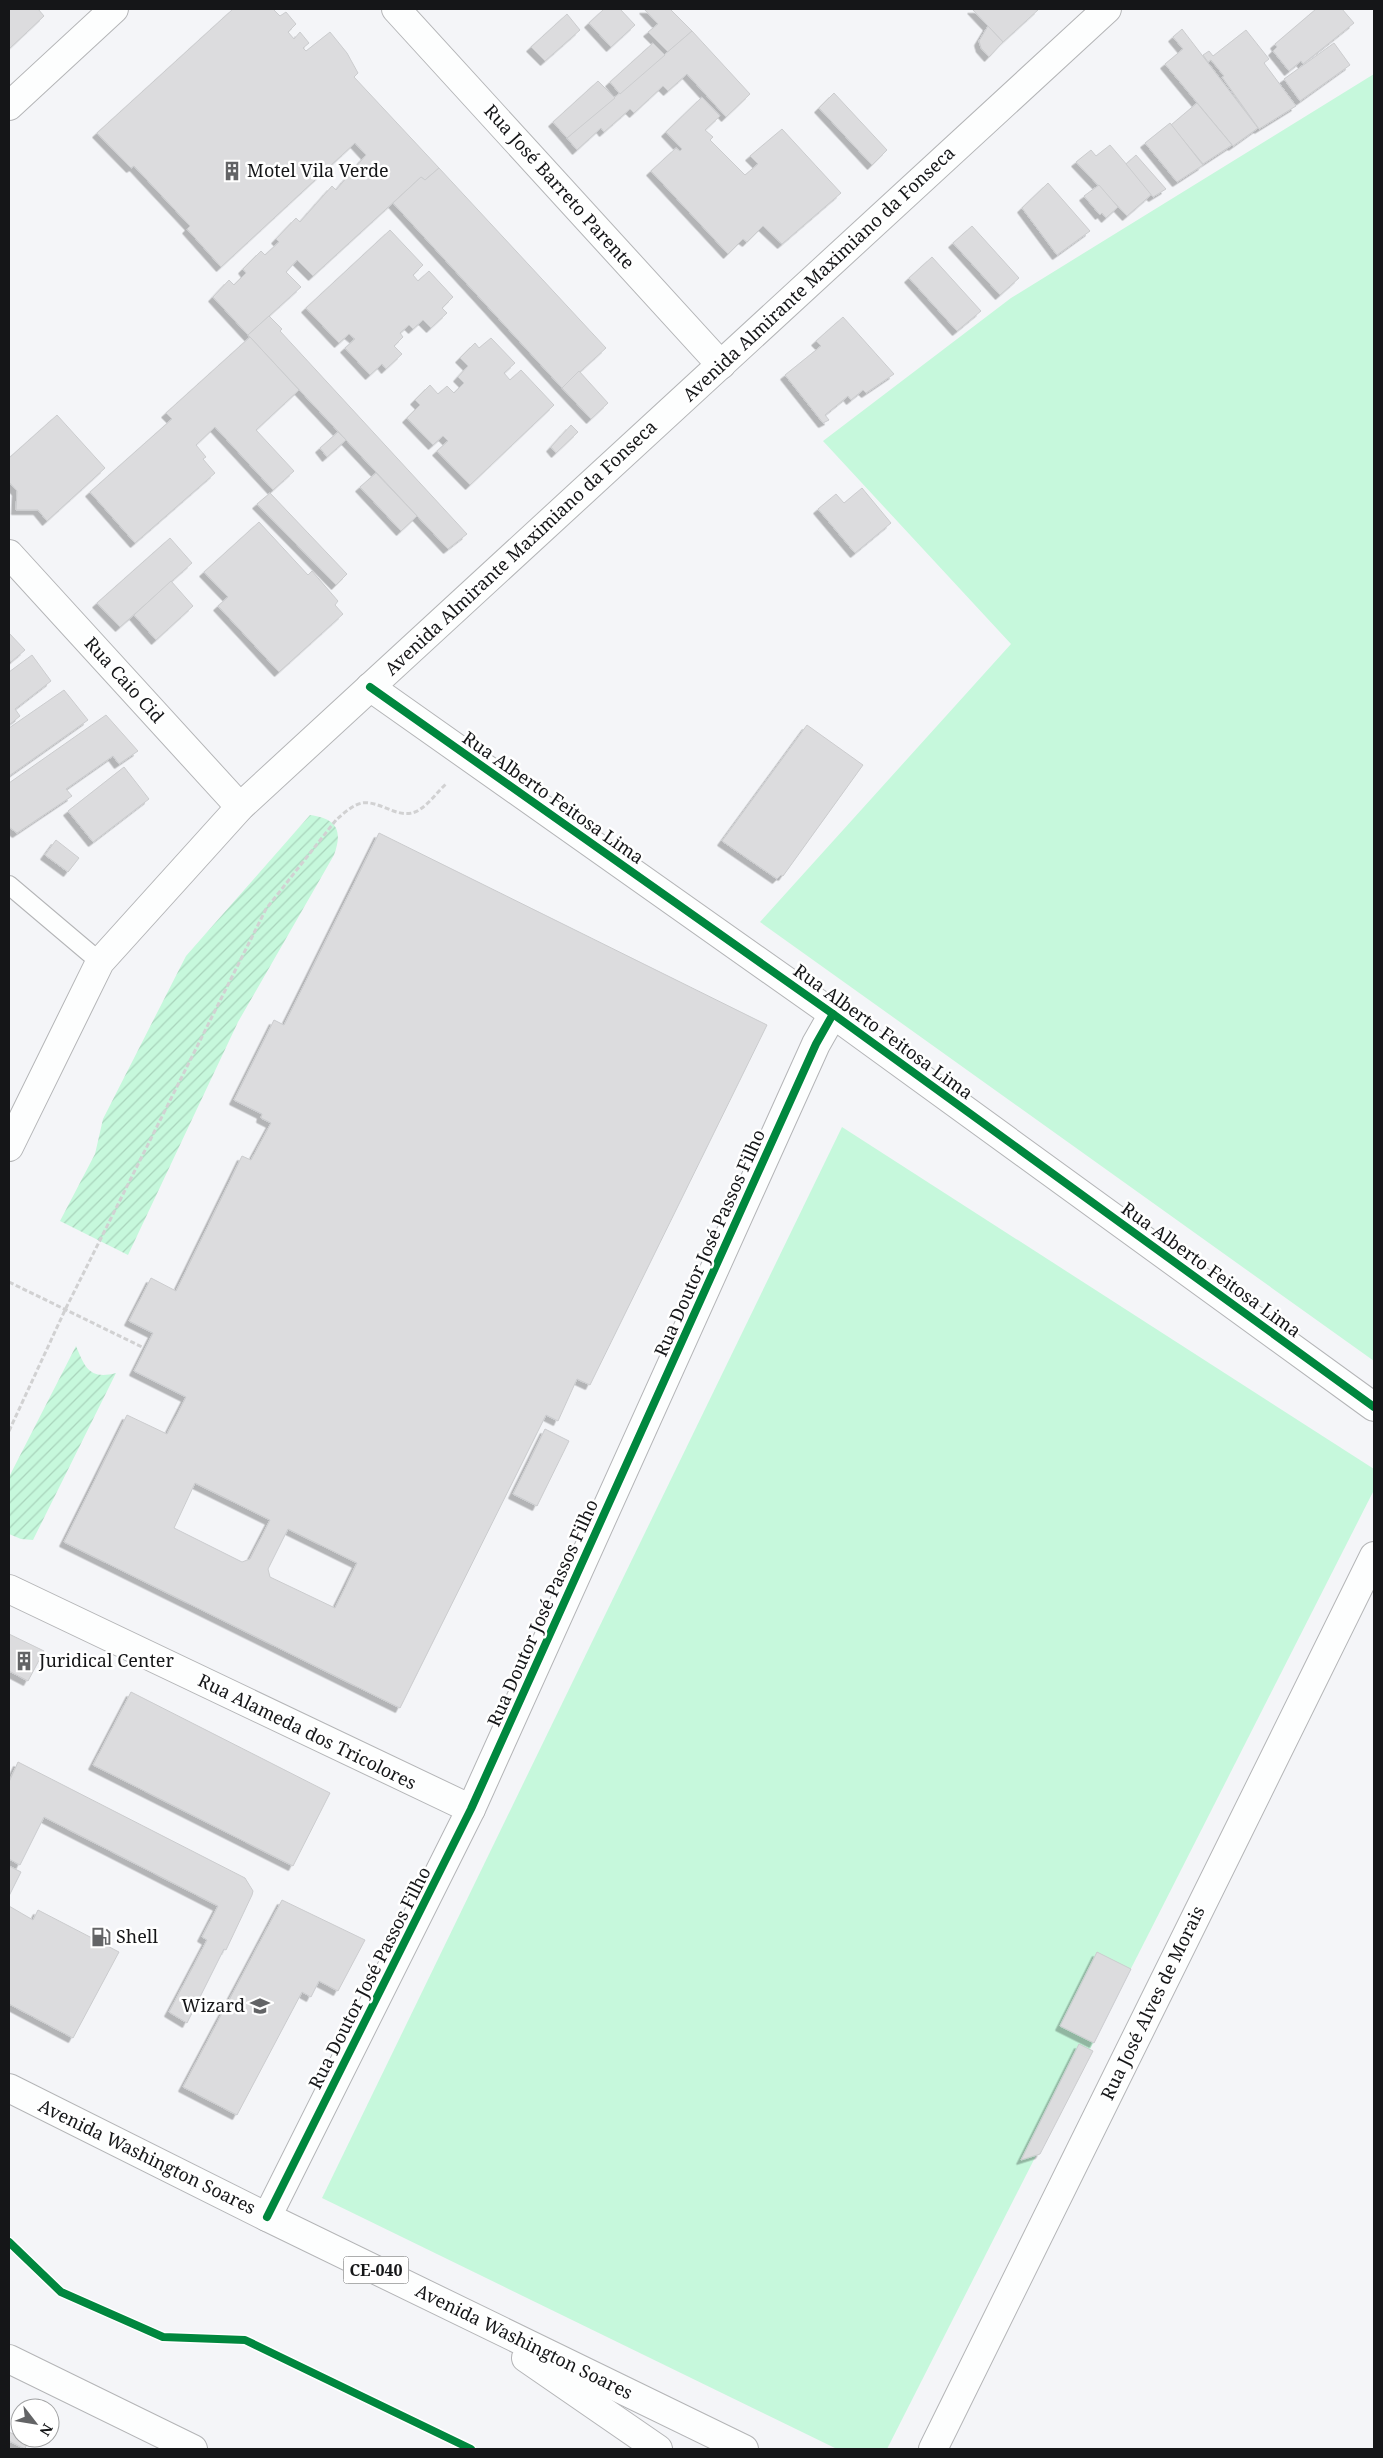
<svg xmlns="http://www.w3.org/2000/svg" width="1383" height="2458" viewBox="0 0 1383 2458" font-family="'Noto Serif',serif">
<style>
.grass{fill:#c6f8dc}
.garden{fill:url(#garden-furrows)}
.building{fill:#dcdcde;stroke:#cbccce;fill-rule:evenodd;filter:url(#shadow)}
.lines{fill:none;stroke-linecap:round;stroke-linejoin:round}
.service-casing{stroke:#b4b5b7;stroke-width:20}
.minor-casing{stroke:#b4b5b7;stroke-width:30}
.secondary-casing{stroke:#b4b5b7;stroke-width:30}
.trunk-casing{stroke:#b4b5b7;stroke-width:30}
.path{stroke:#d1d1d2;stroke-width:3;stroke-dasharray:5 2.5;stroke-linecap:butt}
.service{stroke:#fdfefe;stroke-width:18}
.minor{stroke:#fdfefe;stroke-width:28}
.secondary{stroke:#fdfefe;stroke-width:28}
.trunk{stroke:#fdfefe;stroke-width:28}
.cycleway-casing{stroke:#fff;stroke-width:11}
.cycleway{stroke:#00873e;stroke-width:8}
.labels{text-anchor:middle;stroke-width:5;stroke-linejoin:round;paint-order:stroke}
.shield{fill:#fff;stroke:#5b5c5d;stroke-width:1}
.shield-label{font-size:16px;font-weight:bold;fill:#151618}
.poi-label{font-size:18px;fill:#151618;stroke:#fff;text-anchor:start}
.street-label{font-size:18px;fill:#151618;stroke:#fff}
</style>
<defs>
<pattern id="garden-furrows" width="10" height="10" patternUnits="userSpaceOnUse" patternTransform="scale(1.25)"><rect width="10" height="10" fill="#c6f8dc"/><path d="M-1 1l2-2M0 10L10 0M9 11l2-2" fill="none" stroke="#a9d4bc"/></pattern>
<filter id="shadow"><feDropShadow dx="-4.5" dy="4.5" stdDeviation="0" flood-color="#0004"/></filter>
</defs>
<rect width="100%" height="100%" fill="#f4f5f8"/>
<g class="grass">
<polygon points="1374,74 1374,1361 760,922 1011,644 823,441 1011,298"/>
<polygon points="842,1127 1374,1469 1374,1490 887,2449 837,2449 322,2198"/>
</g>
<g class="garden">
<path d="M310,815C337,819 343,830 334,855L238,1022L128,1255L60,1221L95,1154L103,1119L186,956Z"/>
<path d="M76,1346C85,1368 90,1380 116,1373L33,1540L21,1539L9,1534V1477Z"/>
</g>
<g class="building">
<polygon points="9,9 38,9 44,16 9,49"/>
<polygon points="233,9 273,9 280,16 286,12 296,24 288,32 294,39 300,32 309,43 303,48 306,51 330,32 347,53 358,73 354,77 439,168 425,180 421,177 313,276 297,260 286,272 301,287 248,335 213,297 229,280 234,285 246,273 243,269 261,251 265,255 279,242 276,239 296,218 300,222 332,186 336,190 366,155 355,143 221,267 187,229 190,226 134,166 131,168 97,133"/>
<polygon points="604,9 620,9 635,25 611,47 589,23"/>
<polygon points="644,9 670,9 692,31 668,52 648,32 658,24"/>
<polygon points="972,9 1039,9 1003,42"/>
<polygon points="1316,9 1342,9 1354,23 1303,64 1301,61 1289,71 1273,51 1277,47 1275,44"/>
<polygon points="567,14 580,30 545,61 531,47"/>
<polygon points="988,26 1003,42 989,57 981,48 979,41"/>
<polygon points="1182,29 1258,128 1233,146 1165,64 1183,49 1173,37"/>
<polygon points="1246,30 1269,59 1264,63 1296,106 1259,129 1222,77 1224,76 1211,60 1208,62 1203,55 1209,51 1213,56"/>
<polygon points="692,31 750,94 726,117 687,74 668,91 663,86 634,113 630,109 604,132 601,128 577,150 567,138"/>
<polygon points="653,43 665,55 620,94 610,82"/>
<polygon points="1334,43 1350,65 1300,101 1284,79"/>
<polygon points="598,81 615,98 567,138 553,122"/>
<polygon points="834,93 887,150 872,165 819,108"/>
<polygon points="702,97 720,116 705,130 713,137 710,140 745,175 758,164 750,156 782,129 841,193 782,244 763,226 747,242 743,239 728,254 651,171 676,148 680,151 682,149 666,132"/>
<polygon points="1197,103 1232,145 1203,164 1171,125"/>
<polygon points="1170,123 1203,165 1177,182 1145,143"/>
<polygon points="1110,145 1152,194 1127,216 1076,162 1091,150 1096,156"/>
<polygon points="1136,155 1166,189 1153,197 1126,164"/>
<polygon points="439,168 606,348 562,388 393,203 421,177 425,180"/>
<polygon points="1048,183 1090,231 1057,255 1022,208"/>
<polygon points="1099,185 1118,207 1106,218 1102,213 1100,215 1084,196"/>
<polygon points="972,226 1019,278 1000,295 953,243"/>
<polygon points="390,230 423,265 413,275 418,281 429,271 453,297 442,308 447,313 431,328 423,320 413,329 409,325 400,333 403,337 394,346 402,354 386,369 382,364 370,375 345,348 355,339 349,334 339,343 306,308"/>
<polygon points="932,257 981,311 957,331 909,278"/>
<polygon points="269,316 282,329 280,331 467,534 448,549 248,335"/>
<polygon points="843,317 894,374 866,393 863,390 851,400 848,396 825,415 829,420 823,423 785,375 821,346 816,341"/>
<polygon points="250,337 299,390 256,430 294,471 273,490 215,427 196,445 206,457 203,459 215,473 135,543 90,492 172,419 166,413"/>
<polygon points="491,338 515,363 504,373 510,380 521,370 554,405 470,485 437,451 448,441 443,436 433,445 407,418 420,405 415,400 430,385 438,394 447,386 454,393 464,383 458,377 468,366 460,358 475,343 479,348"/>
<polygon points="579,371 608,403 591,419 562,388"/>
<polygon points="57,415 105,468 47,521 38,510 16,510 17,491 9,482 9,458"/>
<polygon points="571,425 578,432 556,453 551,447"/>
<polygon points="338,432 346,440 327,457 320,448"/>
<polygon points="376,473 417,516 401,531 360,487"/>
<polygon points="862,488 891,523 855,553 818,509 836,494 844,503"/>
<polygon points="270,493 347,574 336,585 257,504"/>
<polygon points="259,522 308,575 312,571 338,601 335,605 343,614 279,672 218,606 228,597 204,572"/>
<polygon points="170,538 192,563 120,627 97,603"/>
<polygon points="171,581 193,606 156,640 134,615"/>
<polygon points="9,633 25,650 11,662 9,659"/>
<polygon points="32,655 51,681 15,709 20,716 9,725 9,672"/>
<polygon points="64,690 88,720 9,776 9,728"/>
<polygon points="106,715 138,751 119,764 113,756 66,789 72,796 17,833 9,827 9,783"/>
<polygon points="807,725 863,765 783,876 781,875 777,879 722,841"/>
<polygon points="124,767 149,799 93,842 68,811"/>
<path d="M379,833L767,1025L590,1385L577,1379L558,1421L546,1415L400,1708L64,1542L127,1415L167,1434L186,1397L134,1371L153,1333L129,1321L151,1278L176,1291L242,1156L251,1160L271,1123L261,1118L262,1114L234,1100L274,1020L284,1025ZM195,1483L270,1520L250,1559L242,1562L174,1528ZM288,1529L357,1563L335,1608L270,1577L268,1569Z"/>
<polygon points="56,840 79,858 68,872 45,855"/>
<polygon points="545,1429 569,1441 537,1506 513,1494"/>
<polygon points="9,1634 44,1651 28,1681 9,1671"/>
<polygon points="131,1692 330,1793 293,1866 93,1765"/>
<polygon points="18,1762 245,1878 253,1891 252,1895 226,1950 224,1949 187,2023 169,2012 207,1940 202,1937 218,1906 44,1817 20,1865 9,1859 9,1782"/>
<polygon points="9,1866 21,1872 9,1896"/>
<polygon points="282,1900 365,1940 338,1991 319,1981 311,1997 302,1992 237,2115 183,2087"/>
<polygon points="9,1906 33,1920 38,1910 119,1952 73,2038 9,2004"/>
<polygon points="1097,1952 1131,1969 1094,2043 1060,2026"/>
<polygon points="1079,2044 1093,2051 1040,2154 1021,2160"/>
<polygon points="9,2432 28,2441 25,2449 9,2441"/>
</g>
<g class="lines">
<defs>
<polyline id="service" points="9,885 100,962"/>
<g id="minor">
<polyline points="396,9 721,365"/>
<polyline points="9,106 114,9"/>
<polyline points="9,554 240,807"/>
<polyline points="370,687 833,1014 1374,1407"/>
<polyline points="9,1589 471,1809"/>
<polyline points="267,2217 471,1809 816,1044 833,1014"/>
<polyline points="933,2449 1374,1556"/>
</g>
<polyline id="secondary" points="9,1147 100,962 240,807 1107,9"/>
<g id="trunk">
<polyline points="9,2088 267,2217 744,2449"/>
<polyline points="526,2358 658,2449"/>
<polyline points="9,2359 193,2449"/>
</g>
</defs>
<use href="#service" class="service-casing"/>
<use href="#minor" class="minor-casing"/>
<use href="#secondary" class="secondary-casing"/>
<use href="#trunk" class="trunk-casing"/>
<g class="path">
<polyline points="9,1282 142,1347"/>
<path d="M9,1431L65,1310L266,909L336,820C343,814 352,805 362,803C381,800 400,822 419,810C429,804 438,791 447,783"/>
</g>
<use href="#service" class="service"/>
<use href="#minor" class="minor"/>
<use href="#secondary" class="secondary"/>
<use href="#trunk" class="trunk"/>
<defs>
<g id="cycleway">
<polyline points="370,687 833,1014 1374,1407"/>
<polyline points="267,2217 471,1809 816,1044 833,1014"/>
<polyline points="9,2242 61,2292 163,2337 245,2340 471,2449"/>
</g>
</defs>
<use href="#cycleway" class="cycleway-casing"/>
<use href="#cycleway" class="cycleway"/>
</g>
<defs>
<symbol id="building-bare" viewBox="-9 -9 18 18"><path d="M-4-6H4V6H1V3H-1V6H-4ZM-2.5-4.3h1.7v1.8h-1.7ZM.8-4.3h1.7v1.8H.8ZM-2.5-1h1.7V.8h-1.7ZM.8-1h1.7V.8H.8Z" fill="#636466" stroke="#fff" stroke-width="2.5" paint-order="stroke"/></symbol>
<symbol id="fuel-bare" viewBox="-9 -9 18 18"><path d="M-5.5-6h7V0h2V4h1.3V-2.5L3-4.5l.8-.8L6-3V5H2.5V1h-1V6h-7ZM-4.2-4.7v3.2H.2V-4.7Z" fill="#636466" stroke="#fff" stroke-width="2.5" paint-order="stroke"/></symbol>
<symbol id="school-bare" viewBox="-9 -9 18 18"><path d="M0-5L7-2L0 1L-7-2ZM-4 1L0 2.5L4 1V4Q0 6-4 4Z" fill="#636466" stroke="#fff" stroke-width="2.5" paint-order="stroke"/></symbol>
</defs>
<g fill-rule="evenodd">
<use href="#building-bare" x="218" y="157" width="28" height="28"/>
<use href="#building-bare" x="10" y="1647" width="28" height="28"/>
<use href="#fuel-bare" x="87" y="1923" width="28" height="28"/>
<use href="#school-bare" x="246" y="1992" width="28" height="28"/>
</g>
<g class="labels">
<rect class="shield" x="343.5" y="2256.5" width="65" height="27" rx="4"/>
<g class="shield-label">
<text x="376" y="2276">CE-040</text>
</g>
<g class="poi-label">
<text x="247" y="177">Motel Vila Verde</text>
<text x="39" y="1667">Juridical Center</text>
<text x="116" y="1943">Shell</text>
<text x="245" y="2012" text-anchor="end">Wizard</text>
</g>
<g class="street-label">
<text transform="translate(559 187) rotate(48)" y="6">Rua José Barreto Parente</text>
<text transform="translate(819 274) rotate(-43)" y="6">Avenida Almirante Maximiano da Fonseca</text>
<text transform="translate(521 548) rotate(-43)" y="6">Avenida Almirante Maximiano da Fonseca</text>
<text transform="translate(124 680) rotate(48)" y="6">Rua Caio Cid</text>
<text transform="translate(553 798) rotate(35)" y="6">Rua Alberto Feitosa Lima</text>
<text transform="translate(883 1032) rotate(36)" y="6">Rua Alberto Feitosa Lima</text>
<text transform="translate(710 1243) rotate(-66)" y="6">Rua Doutor José Passos Filho</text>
<text transform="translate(1211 1270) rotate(36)" y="6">Rua Alberto Feitosa Lima</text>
<text transform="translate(543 1613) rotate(-66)" y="6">Rua Doutor José Passos Filho</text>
<text transform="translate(307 1732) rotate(26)" y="6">Rua Alameda dos Tricolores</text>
<text transform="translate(370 1978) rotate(-63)" y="6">Rua Doutor José Passos Filho</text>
<text transform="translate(1153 2003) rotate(-64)" y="6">Rua José Alves de Morais</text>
<text transform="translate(147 2157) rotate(26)" y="6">Avenida Washington Soares</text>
<text transform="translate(524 2342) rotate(26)" y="6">Avenida Washington Soares</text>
</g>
</g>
<rect width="1383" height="2458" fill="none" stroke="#151618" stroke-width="20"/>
<g transform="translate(35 2423) rotate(121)"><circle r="24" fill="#ffffff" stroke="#a1a2a3"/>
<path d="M0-4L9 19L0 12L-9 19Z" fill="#636466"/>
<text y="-8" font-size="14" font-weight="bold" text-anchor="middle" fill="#151618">N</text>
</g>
</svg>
